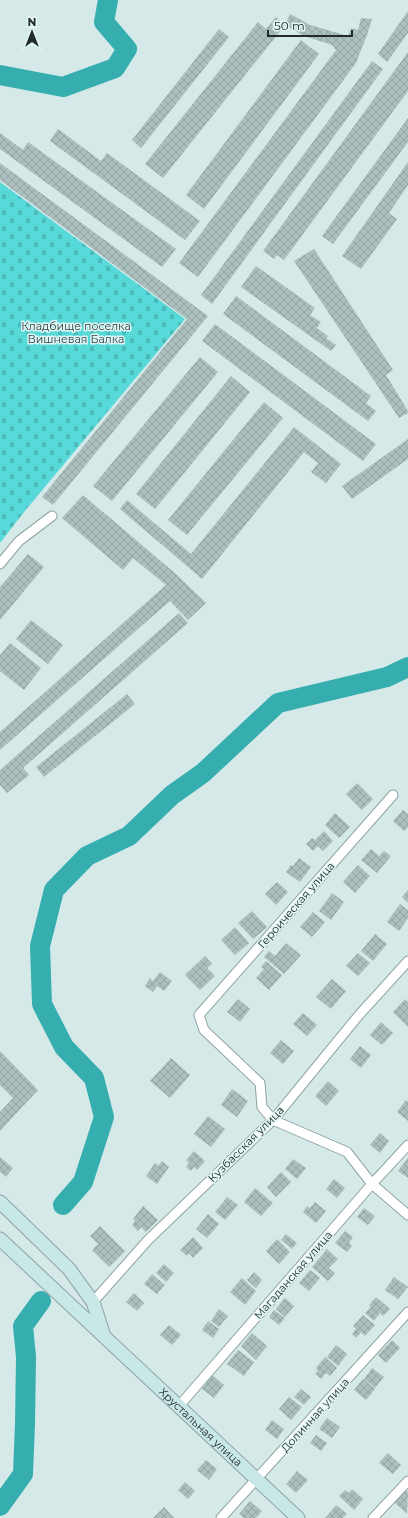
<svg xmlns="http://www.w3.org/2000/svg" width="408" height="1518" viewBox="0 0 408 1518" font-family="Montserrat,sans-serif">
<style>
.cemetery{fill:url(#cemetery-stones)}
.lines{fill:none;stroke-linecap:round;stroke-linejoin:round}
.river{stroke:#36aeaf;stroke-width:20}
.building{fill:url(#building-cross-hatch)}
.street-casing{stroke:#90a3a3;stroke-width:11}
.secondary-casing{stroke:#90a3a3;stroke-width:15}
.street{stroke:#fff;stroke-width:9}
.secondary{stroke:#c8e7e7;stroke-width:13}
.labels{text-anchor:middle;stroke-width:3;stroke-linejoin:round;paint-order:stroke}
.park-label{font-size:11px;fill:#253f3f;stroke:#e2f6f5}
.street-label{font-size:11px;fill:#232a2a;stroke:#e2f6f5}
</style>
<defs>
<pattern id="cemetery-stones" width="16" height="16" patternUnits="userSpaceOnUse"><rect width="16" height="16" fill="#57d9d9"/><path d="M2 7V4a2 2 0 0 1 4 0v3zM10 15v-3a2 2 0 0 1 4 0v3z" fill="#4bbaba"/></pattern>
<pattern id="building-cross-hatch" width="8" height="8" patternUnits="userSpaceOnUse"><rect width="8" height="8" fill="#abbfbe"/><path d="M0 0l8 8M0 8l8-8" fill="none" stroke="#93a4a3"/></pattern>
</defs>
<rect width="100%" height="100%" fill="#d4e9e8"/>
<polygon class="cemetery" points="0,182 185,319 24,512 0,543"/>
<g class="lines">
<g class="river">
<polyline points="0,75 63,87 115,68 127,49 104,22 108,0"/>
<polyline points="63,1205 83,1182 104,1117 94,1078 64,1047 42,1004 40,946 54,890 87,856 129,836 172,795 203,773 278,703 387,677 408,667"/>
<polyline points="0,1506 23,1474 25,1424 26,1357 23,1326 41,1301"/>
</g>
</g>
<g class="building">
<polygon points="408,11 408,33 387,62 378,54"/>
<polygon points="290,14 310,25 348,36 351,28 358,30 361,18 372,19 367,35 356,63 198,277 179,263 336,50 332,45 304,36 285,25"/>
<polygon points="276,17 285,25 163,178 145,164 258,22 266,29"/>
<polygon points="219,29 229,37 141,148 132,140"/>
<polygon points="301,40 319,54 204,209 186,195"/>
<polygon points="408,52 408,91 284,260 277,255 274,259 263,251"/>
<polygon points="372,61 383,69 212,304 201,295"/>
<polygon points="408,118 408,142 333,244 322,236"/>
<polygon points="58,129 101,161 107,153 200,221 185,240 50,141"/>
<polygon points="0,133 23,150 28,142 176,249 162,267 0,149"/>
<polygon points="408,162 408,185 389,213 397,219 361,269 342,256"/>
<polygon points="0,163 208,316 53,505 42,497 187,319 0,180"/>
<polygon points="314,249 393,370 386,375 408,411 408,413 399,418 294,261"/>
<polygon points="256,266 315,308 310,315 321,322 317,328 328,336 326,338 336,345 331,351 241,287"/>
<polygon points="236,296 371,396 366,403 376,411 368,421 223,314"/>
<polygon points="215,324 376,444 363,461 202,341"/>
<polygon points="200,357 218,372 112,501 93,486"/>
<polygon points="231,376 250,392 155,509 136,494"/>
<polygon points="264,402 283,418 187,535 168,520"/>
<polygon points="294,427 341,464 326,483 311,472 318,463 304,452 202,579 120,509 127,500 191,554"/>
<polygon points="408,439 408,459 352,499 342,486"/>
<polygon points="83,495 176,574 206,603 188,620 170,601 0,750 0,732 166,585 133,558 123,570 62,518"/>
<polygon points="28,554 44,567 0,620 0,587"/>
<polygon points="179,613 188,623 23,768 29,775 7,793 0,785 0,770"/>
<polygon points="31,620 63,645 48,664 16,639"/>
<polygon points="10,643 41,668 24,690 0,671 0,655"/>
<polygon points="127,694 135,704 44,777 36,767"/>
<polygon points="357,783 373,799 362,810 346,794"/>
<polygon points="403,810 408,814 408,827 404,831 393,821"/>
<polygon points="335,813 350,827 339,838 325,825"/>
<polygon points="324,831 333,841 323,851 318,846 313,851 306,844 312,838 315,840"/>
<polygon points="371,849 379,856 384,851 391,856 377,873 361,860"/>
<polygon points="299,858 311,867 300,882 286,872 291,865 293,866"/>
<polygon points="358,865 370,876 355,893 343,882"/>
<polygon points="277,882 288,892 276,905 265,894"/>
<polygon points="408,890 408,903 402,897"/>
<polygon points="332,893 344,902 331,920 319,911"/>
<polygon points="400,904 408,910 408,918 399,931 387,922"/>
<polygon points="252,911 267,927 253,939 238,923"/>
<polygon points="313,912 325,922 312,937 300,927"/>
<polygon points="235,927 249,943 235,955 221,940"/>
<polygon points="375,934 387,944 373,961 361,951"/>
<polygon points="286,943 301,955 284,974 264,957 269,951 275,956"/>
<polygon points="358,953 370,963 358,976 346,966"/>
<polygon points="205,956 212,964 207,968 215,976 200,990 185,975"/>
<polygon points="266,961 282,975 269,990 256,978 264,969 261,967"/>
<polygon points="160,972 172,981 164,991 157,986 153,992 145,986 150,978 153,981"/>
<polygon points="332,979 346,991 331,1009 316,997"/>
<polygon points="238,999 250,1009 240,1022 227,1012"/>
<polygon points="405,999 408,1002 408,1027 393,1012"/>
<polygon points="303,1013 317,1025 307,1036 293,1024"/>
<polygon points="381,1022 393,1033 382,1045 370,1035"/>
<polygon points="281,1040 294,1051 283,1064 270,1053"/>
<polygon points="360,1046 371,1055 361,1068 350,1059"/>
<polygon points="0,1051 38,1090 0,1131 0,1112 13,1098 0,1085"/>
<polygon points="171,1058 190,1075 170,1098 150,1081"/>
<polygon points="328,1081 339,1091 326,1106 315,1096"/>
<polygon points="232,1089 248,1101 237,1117 221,1105"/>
<polygon points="406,1100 408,1102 408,1121 397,1112"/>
<polygon points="208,1116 225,1129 211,1147 194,1134"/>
<polygon points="380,1133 389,1141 380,1153 370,1145"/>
<polygon points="194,1151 205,1161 197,1170 194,1167 191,1171 186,1167 189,1163 186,1160"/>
<polygon points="0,1157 13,1168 6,1177 0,1172"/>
<polygon points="408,1158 408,1178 398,1171"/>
<polygon points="293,1159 306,1168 297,1179 285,1169"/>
<polygon points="162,1161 169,1167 157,1184 146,1176 155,1163 158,1166"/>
<polygon points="281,1172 291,1182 276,1197 267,1187"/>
<polygon points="334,1179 345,1188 337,1198 326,1189"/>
<polygon points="255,1188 273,1203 261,1216 244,1202"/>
<polygon points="227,1197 238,1205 225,1220 215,1212"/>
<polygon points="315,1202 326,1211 316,1223 303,1212 307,1206 310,1208"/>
<polygon points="143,1206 158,1220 146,1232 141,1227 138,1231 132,1225 135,1221 133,1219"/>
<polygon points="364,1208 375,1216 368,1225 357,1217"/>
<polygon points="208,1214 219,1224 207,1238 196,1229"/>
<polygon points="100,1226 125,1251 109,1267 92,1250 98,1244 90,1236"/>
<polygon points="345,1231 353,1237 349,1243 352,1246 347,1252 335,1243"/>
<polygon points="286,1234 297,1243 292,1249 281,1240"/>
<polygon points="193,1237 203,1248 193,1258 189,1253 187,1256 180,1250"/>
<polygon points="277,1239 290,1252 279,1264 266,1251"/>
<polygon points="327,1249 338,1259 329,1268 335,1273 328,1281 312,1267"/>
<polygon points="164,1264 174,1273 166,1282 156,1273"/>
<polygon points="310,1270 320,1278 309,1291 299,1283"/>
<polygon points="254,1272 262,1280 256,1288 247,1280"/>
<polygon points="152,1274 165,1285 157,1294 144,1284"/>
<polygon points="394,1277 408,1287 398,1299 385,1290"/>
<polygon points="242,1278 256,1291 245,1305 230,1292"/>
<polygon points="134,1293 144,1303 137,1311 126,1302"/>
<polygon points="376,1297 390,1309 383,1316 380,1313 374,1321 365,1313 371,1307 369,1305"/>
<polygon points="285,1298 294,1306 285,1317 276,1309"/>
<polygon points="219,1309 228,1316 219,1327 211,1321"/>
<polygon points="274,1310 285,1318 279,1325 269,1317"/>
<polygon points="363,1315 375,1325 365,1336 361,1332 356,1338 352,1334 356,1329 353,1326"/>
<polygon points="208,1321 219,1329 213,1338 202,1330"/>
<polygon points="169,1325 181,1335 172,1345 160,1335"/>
<polygon points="252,1333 267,1346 256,1360 241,1346"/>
<polygon points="392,1340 400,1348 386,1363 378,1355"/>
<polygon points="336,1345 347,1354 338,1366 327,1357"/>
<polygon points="238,1350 254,1362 244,1376 227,1364"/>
<polygon points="325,1357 337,1368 330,1376 326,1373 321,1379 315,1374 318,1371 316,1368"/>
<polygon points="372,1368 384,1377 375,1388 364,1379"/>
<polygon points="212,1375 224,1385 214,1398 202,1389"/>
<polygon points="363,1379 375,1389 366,1400 354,1390"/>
<polygon points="301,1389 311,1397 304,1405 294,1397"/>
<polygon points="289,1397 302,1407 291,1420 279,1409"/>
<polygon points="327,1418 340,1427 332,1438 319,1429"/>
<polygon points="272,1420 284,1429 277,1439 265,1430"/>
<polygon points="316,1435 327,1443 321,1451 310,1443"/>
<polygon points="388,1453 401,1465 393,1474 379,1463"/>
<polygon points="206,1460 217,1469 209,1480 197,1470"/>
<polygon points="297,1471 308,1480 296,1493 286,1484"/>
<polygon points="185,1482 195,1491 188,1499 178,1490"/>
<polygon points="352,1489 363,1499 354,1510 339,1496 345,1490 349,1493"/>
<polygon points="405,1490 408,1492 407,1514 394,1502"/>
<polygon points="250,1501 262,1511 256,1518 244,1518 239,1514"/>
<polygon points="336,1505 347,1514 343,1518 325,1518"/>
<polygon points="164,1507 174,1518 153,1518"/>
</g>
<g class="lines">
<defs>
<g id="street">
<polyline points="0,564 19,541 52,516"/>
<polyline points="393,795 199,1015 204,1030 260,1083 262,1107 273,1120 347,1152 372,1184 408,1215"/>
<polyline points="93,1302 148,1240 273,1120 359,1015 408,961"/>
<polyline points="179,1406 372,1184 408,1145"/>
<polyline points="221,1518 408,1312"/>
<polyline points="373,1518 408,1481"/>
</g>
<g id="secondary">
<polyline points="0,1202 69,1269 93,1302 103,1333"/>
<path id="s1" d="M0,1239L298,1518"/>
</g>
</defs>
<use href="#street" class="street-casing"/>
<use href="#secondary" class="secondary-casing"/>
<use href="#street" class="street"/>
<use href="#secondary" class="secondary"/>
</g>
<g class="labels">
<g class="park-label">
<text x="76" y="330">Кладбище поселка<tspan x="76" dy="13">Вишневая Балка</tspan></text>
</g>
<g class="street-label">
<text transform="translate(296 905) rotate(-49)" y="4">Героическая улица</text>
<text transform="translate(246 1144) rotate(-45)" y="4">Кузбасская улица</text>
<text transform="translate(293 1275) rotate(-49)" y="4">Магаданская улица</text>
<text transform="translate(315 1415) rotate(-48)" y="4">Долинная улица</text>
<text dy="4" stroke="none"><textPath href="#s1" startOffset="275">Хрустальная улица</textPath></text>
</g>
</g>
<g transform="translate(32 32)" stroke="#e2f6f5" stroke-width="3" paint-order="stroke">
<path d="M0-3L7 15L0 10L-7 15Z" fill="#232a2a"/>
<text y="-6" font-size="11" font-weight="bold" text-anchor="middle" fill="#232a2a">N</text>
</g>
<path d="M268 30v6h84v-6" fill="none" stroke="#232a2a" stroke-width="2"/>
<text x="274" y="30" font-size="12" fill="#232a2a" stroke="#e2f6f5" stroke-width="3" paint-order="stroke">50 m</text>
</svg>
